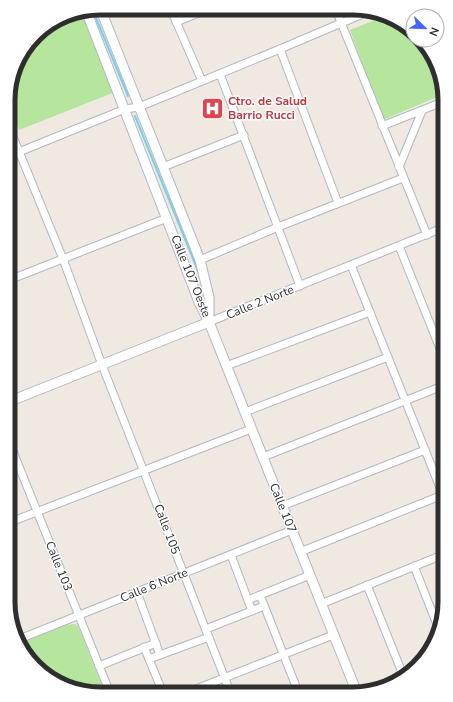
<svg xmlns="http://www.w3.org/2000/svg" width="453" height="702" viewBox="0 0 453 702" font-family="'Nunito Sans',sans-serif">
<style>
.green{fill:#b6e59e}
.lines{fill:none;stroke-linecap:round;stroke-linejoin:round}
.stream{stroke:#75cff0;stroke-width:2}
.minor-casing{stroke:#b4b7c1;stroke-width:9}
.tertiary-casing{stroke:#b4b7c1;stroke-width:11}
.minor{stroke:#fff;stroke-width:7}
.tertiary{stroke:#fff;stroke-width:9}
.labels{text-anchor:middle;stroke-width:3;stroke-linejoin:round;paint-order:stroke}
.health-label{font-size:12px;font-weight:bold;fill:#be3a42;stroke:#fff;text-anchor:start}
.street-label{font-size:12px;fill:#2e2e2e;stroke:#fff}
.rim{fill:none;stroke:#2e2e2e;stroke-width:5}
</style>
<rect width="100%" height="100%" fill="#efe9e1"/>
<g class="green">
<polygon points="70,13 83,13 115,92 19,130 9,103 9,87 20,54 39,31"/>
<path d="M385,16C399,22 413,23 413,40H419L438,64L444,94L383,120L350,30Z"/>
<polygon points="75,624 78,626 105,693 87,693 44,675 20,643 65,625"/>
</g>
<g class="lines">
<g class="stream">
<polyline points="94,13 128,96"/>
<polyline points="135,116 198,271"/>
</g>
<defs>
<g id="minor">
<polyline points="336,10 427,235"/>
<polyline points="172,12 202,81"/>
<polyline points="176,22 201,12"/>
<polyline points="280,49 338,203"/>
<polyline points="220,74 300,286"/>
<polyline points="382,126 445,101"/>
<polyline points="9,127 63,259 102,365 231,694"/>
<polyline points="9,156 125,109 139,107 280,49 372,10"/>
<polyline points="163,167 244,135"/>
<polyline points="399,167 422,111"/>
<polyline points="399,246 445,361"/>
<polyline points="200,260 278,227 403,178"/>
<polyline points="351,265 445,500"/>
<polyline points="9,280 167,218"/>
<polyline points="209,322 445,227"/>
<polyline points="226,366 370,312"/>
<polyline points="245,412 388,357"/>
<polyline points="8,439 110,693"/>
<polyline points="263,457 445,385"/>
<polyline points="282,506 425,450"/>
<polyline points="8,523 251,429"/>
<polyline points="300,552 445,494"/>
<polyline points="231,555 252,611"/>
<polyline points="414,566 438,627"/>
<polyline points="367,585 403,675"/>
<polyline points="137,592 160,655"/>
<polyline points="260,595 299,694"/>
<polyline points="248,600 310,575"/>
<polyline points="321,604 445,554"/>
<polyline points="206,629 264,606"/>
<polyline points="17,640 292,530"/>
<polyline points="144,647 163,693"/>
<polyline points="149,659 209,637"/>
<polyline points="99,666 156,643"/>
<polyline points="186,693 333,635"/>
</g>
<g id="tertiary">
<polyline points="87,13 199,302 209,322 357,693"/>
<polyline points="102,13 200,260 209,297 209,321"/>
<polyline points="8,402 209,322"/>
</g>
</defs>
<use href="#minor" class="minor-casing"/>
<use href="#tertiary" class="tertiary-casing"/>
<use href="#minor" class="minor"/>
<use href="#tertiary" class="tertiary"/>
</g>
<defs>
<symbol id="hospital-square" viewBox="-11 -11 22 22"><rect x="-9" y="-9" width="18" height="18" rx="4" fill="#e0444e" stroke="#fff"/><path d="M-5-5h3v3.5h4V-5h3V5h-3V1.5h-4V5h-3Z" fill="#fff"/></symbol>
</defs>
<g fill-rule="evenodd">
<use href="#hospital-square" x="200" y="96" width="25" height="25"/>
</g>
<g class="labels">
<g class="health-label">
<text x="228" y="105">Ctro. de Salud<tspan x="228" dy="14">Barrio Rucci</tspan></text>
</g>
<g class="street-label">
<text transform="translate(191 276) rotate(68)" y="4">Calle 107 Oeste</text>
<text transform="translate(260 302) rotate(-22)" y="4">Calle 2 Norte</text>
<text transform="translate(283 508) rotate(68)" y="4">Calle 107</text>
<text transform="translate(167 529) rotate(69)" y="4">Calle 105</text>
<text transform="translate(59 566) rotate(68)" y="4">Calle 103</text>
<text transform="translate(154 585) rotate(-22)" y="4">Calle 6 Norte</text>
</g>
</g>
<path d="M0 0H453V702H0ZM100 15H353A85 85 0 0 1 438 100V602A85 85 0 0 1 353 687H100A85 85 0 0 1 15 602V100A85 85 0 0 1 100 15Z" fill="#fff" fill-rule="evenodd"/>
<path class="rim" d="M100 15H353A85 85 0 0 1 438 100V602A85 85 0 0 1 353 687H100A85 85 0 0 1 15 602V100A85 85 0 0 1 100 15Z"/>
<g transform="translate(425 28) rotate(113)"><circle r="19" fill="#ffffff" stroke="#ababab"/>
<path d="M0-3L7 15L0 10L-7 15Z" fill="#4264fb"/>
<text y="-6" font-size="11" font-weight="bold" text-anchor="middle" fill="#2e2e2e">N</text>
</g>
</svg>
